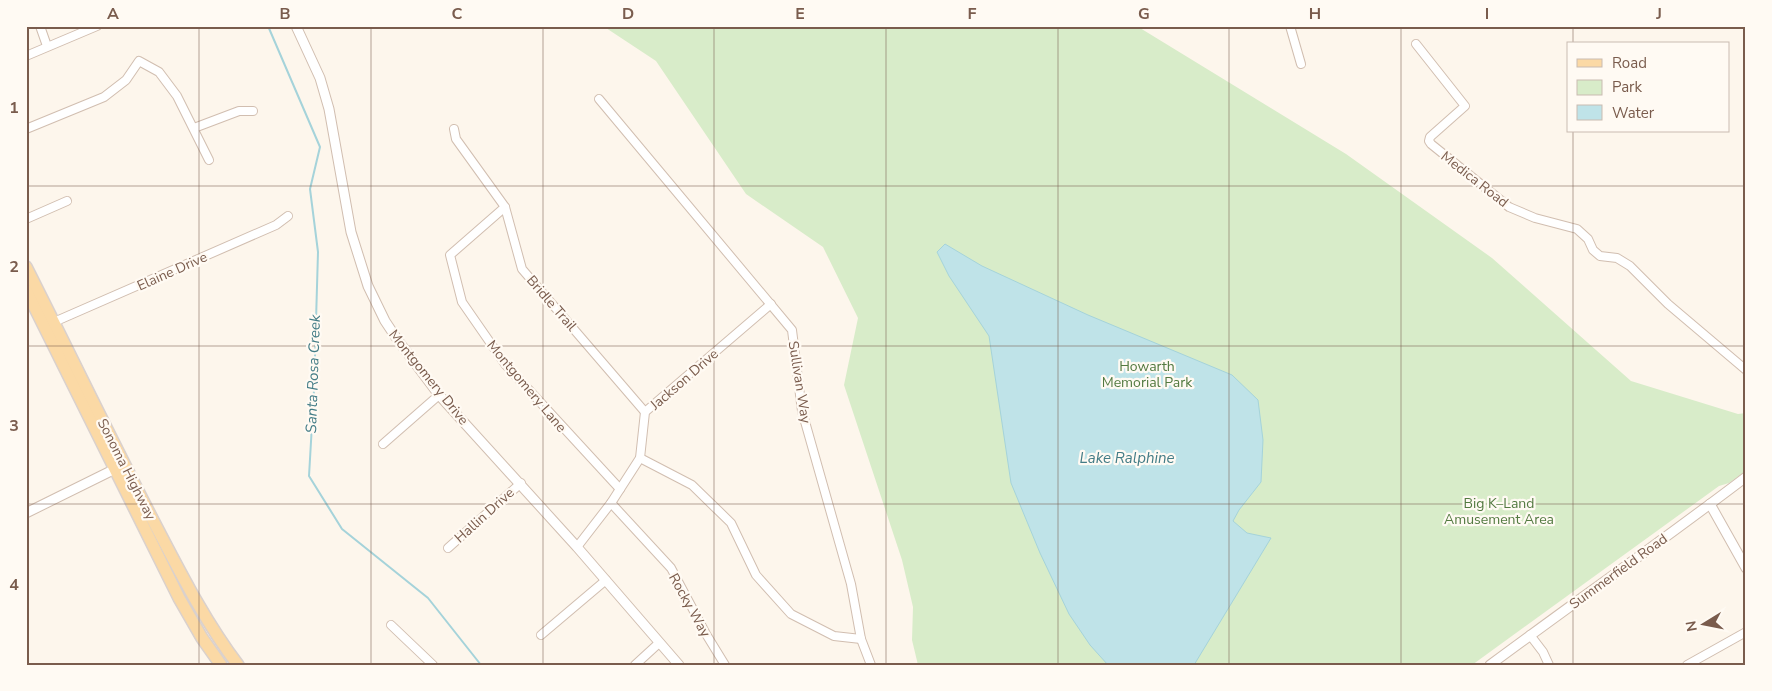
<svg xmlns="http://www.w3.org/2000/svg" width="1772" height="691" viewBox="0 0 1772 691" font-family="'Nunito Sans',sans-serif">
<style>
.green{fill:#d8ecc9}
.water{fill:#bfe3e8;stroke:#a5d3da}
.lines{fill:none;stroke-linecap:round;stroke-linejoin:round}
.stream{stroke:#a5d3da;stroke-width:2}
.minor-casing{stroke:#d1beb0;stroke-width:10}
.tertiary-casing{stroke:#d1beb0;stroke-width:11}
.primary-casing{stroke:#dad1cd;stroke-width:14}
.minor{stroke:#fff;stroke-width:8}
.tertiary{stroke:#fff;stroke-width:9}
.primary{stroke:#fbd9a5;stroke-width:11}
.grid{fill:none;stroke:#7a5c4d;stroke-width:1;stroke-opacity:0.55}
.labels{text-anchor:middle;stroke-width:4.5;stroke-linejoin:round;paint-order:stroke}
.street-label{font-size:14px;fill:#7a5c4d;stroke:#fffaf3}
.park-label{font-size:14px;fill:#537a41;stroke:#fffaf3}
.water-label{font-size:15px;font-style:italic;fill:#437c86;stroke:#fffaf3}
.neatline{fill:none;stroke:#7a5c4d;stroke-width:2}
.grid-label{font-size:16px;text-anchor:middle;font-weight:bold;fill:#7a5c4d}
</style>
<rect width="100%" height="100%" fill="#fdf6ec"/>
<polygon class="green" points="603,26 1141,26 1140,28 1346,154 1492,258 1631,381 1738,414 1746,413 1746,471 1729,483 1719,486 1472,665 918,665 912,640 913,607 902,560 844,385 858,318 823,247 746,194 656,61"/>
<polygon class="water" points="945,244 982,266 1088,315 1232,375 1258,400 1263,440 1261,482 1239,510 1233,521 1247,533 1271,538 1194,665 1108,665 1090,645 1069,614 1040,553 1011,483 989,336 949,276 937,252"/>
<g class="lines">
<polyline class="stream" points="268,26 320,147 310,189 318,252 314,390 309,476 342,529 428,598 481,665"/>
<defs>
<g id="minor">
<polyline points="40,26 47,46"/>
<polyline points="1290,26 1301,64"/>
<polyline points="1416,44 1465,106 1430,137 1429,141 1431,144 1509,207 1535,218 1577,229 1588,239 1593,250 1600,256 1617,258 1630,266 1668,304 1746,370"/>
<polyline points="26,56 97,26"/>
<polyline points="599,99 792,330 802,411 851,584 861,639 871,665"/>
<polyline points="194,128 239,111 253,111"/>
<polyline points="26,129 104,97 126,80 139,61 159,72 177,96 209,160"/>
<polyline points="454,129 456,139 505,207 522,269 645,412"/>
<polyline points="505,207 450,255 462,302 505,364 620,489"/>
<polyline points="26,219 67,201"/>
<polyline points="54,322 276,225 288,216"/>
<polyline points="383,444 439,395"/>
<polyline points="640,458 692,485 731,523 756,575 791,614 834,636 861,639"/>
<polyline points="611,503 671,568 706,634 725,665"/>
<polyline points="577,547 611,503 640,458 645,412 771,304"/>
<polyline points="448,548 521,483"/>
<polyline points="391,625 433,665"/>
<polyline points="541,635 606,580"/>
<polyline points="1530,635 1543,652 1549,665"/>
<polyline points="635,665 659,643"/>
<polyline points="1687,665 1746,632"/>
</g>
<g id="tertiary">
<polyline points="296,26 320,78 329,109 351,232 368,286 385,321 397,339 439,395 577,547 679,665"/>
<polyline points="1710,504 1746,568"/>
<polyline points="26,513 115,469"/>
<path d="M1490,665C1575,602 1662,541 1746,477"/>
</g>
<g id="primary">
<path d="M26,267C70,354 112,442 157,528C181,574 206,623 238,665"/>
<polyline points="26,290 179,598 202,638 221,665"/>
</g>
</defs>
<use href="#minor" class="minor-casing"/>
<use href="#tertiary" class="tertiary-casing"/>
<use href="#primary" class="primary-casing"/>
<use href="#minor" class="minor"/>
<use href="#tertiary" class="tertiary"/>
<use href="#primary" class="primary"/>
</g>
<path class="grid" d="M199,26V665M371,26V665M543,26V665M714,26V665M886,26V665M1058,26V665M1229,26V665M1401,26V665M1573,26V44M1573,131V665M26,186H1746M26,346H1746M26,504H1746"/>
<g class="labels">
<g class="street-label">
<text transform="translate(1475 179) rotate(38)" y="5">Medica Road</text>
<text transform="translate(172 271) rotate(-24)" y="5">Elaine Drive</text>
<text transform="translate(552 303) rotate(49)" y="5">Bridle Trail</text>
<text transform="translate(429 377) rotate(51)" y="5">Montgomery Drive</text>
<text transform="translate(684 379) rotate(-41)" y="5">Jackson Drive</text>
<text transform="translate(800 382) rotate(81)" y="5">Sullivan Way</text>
<text transform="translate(527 386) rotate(50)" y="5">Montgomery Lane</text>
<text transform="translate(127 469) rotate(63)" y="5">Sonoma Highway</text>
<text transform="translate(484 515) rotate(-42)" y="5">Hallin Drive</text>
<text transform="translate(1618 571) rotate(-36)" y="5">Summerfield Road</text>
<text transform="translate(690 605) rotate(61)" y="5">Rocky Way</text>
</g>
<g class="park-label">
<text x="1147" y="371">Howarth<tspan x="1147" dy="16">Memorial Park</tspan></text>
<text x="1499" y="508">Big K–Land<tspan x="1499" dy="16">Amusement Area</tspan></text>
</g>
<g class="water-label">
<text transform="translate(313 374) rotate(-88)" y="5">Santa Rosa Creek</text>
<text x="1127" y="463">Lake Ralphine</text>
</g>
</g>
<rect width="1772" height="691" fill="none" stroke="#fffaf3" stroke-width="55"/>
<rect x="1567" y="42" width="162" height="90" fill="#fffaf3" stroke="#cabbb1"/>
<rect x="1577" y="59" width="25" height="8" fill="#fbd9a5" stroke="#cabbb1"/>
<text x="1612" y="68" font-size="15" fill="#7a5c4d">Road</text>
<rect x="1577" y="80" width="25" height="15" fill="#d8ecc9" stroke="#cabbb1"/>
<text x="1612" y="92" font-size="15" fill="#7a5c4d">Park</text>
<rect x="1577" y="105" width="25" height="15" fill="#bfe3e8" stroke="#cabbb1"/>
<text x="1612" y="118" font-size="15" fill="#7a5c4d">Water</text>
<g transform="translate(1704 624) rotate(260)" stroke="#fffaf3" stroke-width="4" paint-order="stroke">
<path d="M0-4L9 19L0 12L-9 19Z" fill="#7a5c4d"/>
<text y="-8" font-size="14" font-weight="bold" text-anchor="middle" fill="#7a5c4d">N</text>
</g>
<rect x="28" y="28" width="1716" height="636" class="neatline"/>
<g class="grid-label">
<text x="113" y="19">A</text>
<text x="285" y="19">B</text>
<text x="457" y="19">C</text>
<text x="628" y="19">D</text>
<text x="800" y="19">E</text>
<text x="972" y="19">F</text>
<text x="1144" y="19">G</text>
<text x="1315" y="19">H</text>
<text x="1487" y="19">I</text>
<text x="1659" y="19">J</text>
<text x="14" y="113">1</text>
<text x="14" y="272">2</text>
<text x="14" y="431">3</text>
<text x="14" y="590">4</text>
</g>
</svg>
